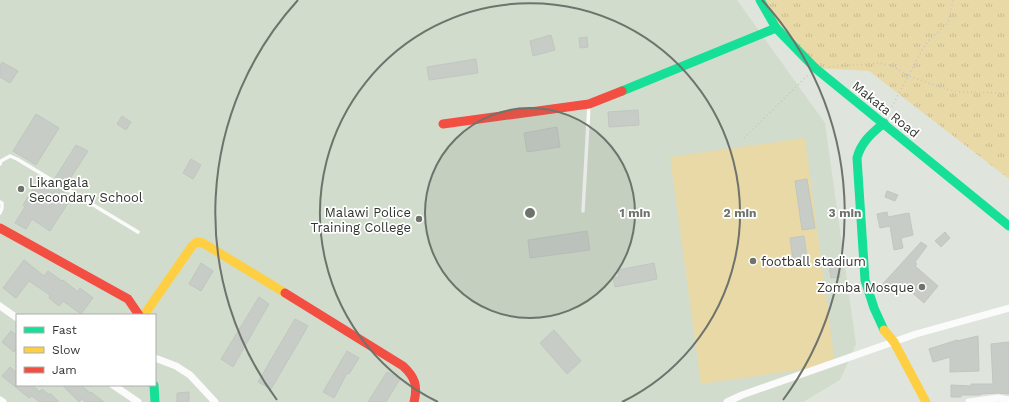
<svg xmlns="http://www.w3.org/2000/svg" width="1009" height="402" viewBox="0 0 1009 402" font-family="'Work Sans',sans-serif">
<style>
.built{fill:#d1dccc;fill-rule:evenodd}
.grass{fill:url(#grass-tufts)}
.park{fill:#e9d9a6}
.building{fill:#c7cdc6;stroke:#c0c6c0}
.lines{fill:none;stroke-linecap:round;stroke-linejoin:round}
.path{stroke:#c3c5c2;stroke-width:1.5;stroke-dasharray:1 3;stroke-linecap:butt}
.lane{stroke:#fafbfa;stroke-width:3.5}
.street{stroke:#fafbfa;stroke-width:7}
.fast{stroke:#16e098;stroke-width:9}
.slow{stroke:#ffcf43;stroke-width:9}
.jam{stroke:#f24e42;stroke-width:9}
.ring{fill:none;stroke:#6e736c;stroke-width:2}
.poi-dot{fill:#6e736c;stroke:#fff;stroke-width:1.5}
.labels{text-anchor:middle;stroke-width:3.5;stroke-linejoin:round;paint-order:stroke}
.street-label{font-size:13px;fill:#31352f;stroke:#fff}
.poi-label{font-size:13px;fill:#31352f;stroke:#fff;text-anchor:start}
.centre{fill:#6e736c;stroke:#fff;stroke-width:2}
.ring-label{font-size:12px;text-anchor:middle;font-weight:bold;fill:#6e736c;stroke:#fff;stroke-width:3.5;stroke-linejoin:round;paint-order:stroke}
</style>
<defs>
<pattern id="grass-tufts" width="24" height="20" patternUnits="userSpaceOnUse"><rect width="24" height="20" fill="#e9d9a6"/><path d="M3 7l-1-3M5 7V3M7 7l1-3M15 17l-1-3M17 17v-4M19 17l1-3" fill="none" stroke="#c8bb8f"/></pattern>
</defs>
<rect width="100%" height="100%" fill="#dfe5dc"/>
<path class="built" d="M0,0H737L825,123L856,344L840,380L803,402H0ZM17,315H155V385H17Z"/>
<polygon class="grass" points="763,0 1009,0 1009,179 869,71 815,68 776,28"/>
<polygon class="park" points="805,138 835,365 701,384 670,157"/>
<g class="building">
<polygon points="551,35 555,50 533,56 530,41"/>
<polygon points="587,37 588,47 580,48 579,38"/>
<polygon points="476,59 478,73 429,80 427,67"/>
<polygon points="2,62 18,71 10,83 0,77 0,66"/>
<polygon points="638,110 639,125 609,127 608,112"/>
<polygon points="36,114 59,128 36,165 13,151"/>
<polygon points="122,116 131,122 126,130 117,124"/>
<polygon points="557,127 560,147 527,152 524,133"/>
<polygon points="76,145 88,151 66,185 55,178"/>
<polygon points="191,159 201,165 193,179 183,173"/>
<polygon points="40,178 72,197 50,231 32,219 26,229 15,223 25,207 23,205"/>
<polygon points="807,179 815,228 802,230 795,181"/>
<polygon points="887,191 898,195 895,201 885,197"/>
<polygon points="887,212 888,217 909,213 913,235 901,238 903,248 894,250 890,226 880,228 877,214"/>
<polygon points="587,231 590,250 530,258 528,240"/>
<polygon points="945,232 950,238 941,247 935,241"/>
<polygon points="804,236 807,257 793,259 790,238"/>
<polygon points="921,242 927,246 915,262 917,264 915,266 938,286 924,303 900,282 897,286 895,285 887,293 880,287"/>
<polygon points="24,260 44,276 48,271 62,281 63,280 78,292 80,288 93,298 81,314 63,301 59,306 49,298 50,295 29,281 16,298 3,288"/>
<polygon points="201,263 213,271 201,291 189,284"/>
<polygon points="654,263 657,279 615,287 613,278 619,277 618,270"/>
<polygon points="839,264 840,277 831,278 829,265"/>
<polygon points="259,297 269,304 233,367 221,359"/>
<polygon points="295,319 308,326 271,389 258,382"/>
<polygon points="554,330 581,361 567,374 540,343"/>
<polygon points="11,331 16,335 16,338 17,339 17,348 14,352 2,342"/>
<polygon points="978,336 979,371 950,372 950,357 933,362 929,349 957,340 957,341"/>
<polygon points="1009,342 1009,394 998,393 981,394 980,395 961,395 961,397 951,397 951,385 971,386 971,384 993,384 991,344"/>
<polygon points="347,351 359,358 349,374 347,373 334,398 323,392"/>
<polygon points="10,367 17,373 17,385 32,385 40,392 42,389 49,395 50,393 59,402 39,402 32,396 29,398 2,376"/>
<polygon points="387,372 400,379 386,402 368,402"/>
<polygon points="62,385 81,385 90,393 91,392 104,402 85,402 82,399 79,402"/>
<polygon points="189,392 189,402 177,402 177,393"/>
</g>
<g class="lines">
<g class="path">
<polyline points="829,67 880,63 892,66 909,76 949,90 958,92 1009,93"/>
<polyline points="888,114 923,48 929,40 948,23 953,0"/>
<polyline points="744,138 808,75"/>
</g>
<g class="lane">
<polyline points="0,164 1,161 10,156 17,159 138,232"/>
<polyline points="0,202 2,203 2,208 0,213"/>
<polyline points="583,211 589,105"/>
</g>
<g class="street">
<polyline points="0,306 17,318"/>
<polyline points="155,358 176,366 190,375 215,402"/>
<polyline points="113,385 138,402"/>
<polyline points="0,400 3,402"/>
<polyline points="727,402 742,395 916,334 1009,308"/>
<polyline points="969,402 998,398 1009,400"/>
</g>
<g class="fast">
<polyline points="760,0 776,28 815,68 1009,226"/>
<polyline points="622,91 776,28"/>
<path d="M884,330L874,308L865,280L857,158C861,142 872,133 884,123"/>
<polyline points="154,385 155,402"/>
</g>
<g class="slow">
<polyline points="144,315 192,246 197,242 203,243 285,293"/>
<polyline points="884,330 894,342 926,402"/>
</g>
<g class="jam">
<polyline points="443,124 589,104 622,91"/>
<polyline points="0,228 128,299 139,315"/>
<path d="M285,293L403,366C415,377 418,386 414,402"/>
</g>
</g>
<circle cx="530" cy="213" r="105" fill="#6e736c" fill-opacity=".12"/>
<g class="ring">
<circle cx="530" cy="213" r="105"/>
<path d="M438 402A210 210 0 1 1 622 402"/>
<path d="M277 400A315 315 0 0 1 298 0M762 0A315 315 0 0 1 783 400"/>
</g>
<g class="poi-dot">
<circle cx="21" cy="189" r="4"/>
<circle cx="419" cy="219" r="4"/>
<circle cx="753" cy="261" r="4"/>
<circle cx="922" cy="287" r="4"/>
</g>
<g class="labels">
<g class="street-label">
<text transform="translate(886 109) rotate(39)" y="5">Makata Road</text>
</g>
<g class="poi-label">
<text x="29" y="187">Likangala<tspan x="29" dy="15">Secondary School</tspan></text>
<text x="411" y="217" text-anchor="end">Malawi Police<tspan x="411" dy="15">Training College</tspan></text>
<text x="761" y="266">football stadium</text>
<text x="914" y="292" text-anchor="end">Zomba Mosque</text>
</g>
</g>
<circle cx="530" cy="213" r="6" class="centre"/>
<g class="ring-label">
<text x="635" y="217">1 min</text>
<text x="740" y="217">2 min</text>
<text x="845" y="217">3 min</text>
</g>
<rect x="16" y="314" width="140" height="72" fill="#ffffff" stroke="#adaeac"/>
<rect x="24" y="327" width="20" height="6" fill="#16e098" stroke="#adaeac"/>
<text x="52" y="334" font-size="12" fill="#31352f">Fast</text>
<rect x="24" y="347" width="20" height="6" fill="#ffcf43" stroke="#adaeac"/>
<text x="52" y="354" font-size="12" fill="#31352f">Slow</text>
<rect x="24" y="367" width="20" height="6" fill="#f24e42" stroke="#adaeac"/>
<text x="52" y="374" font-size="12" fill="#31352f">Jam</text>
</svg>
